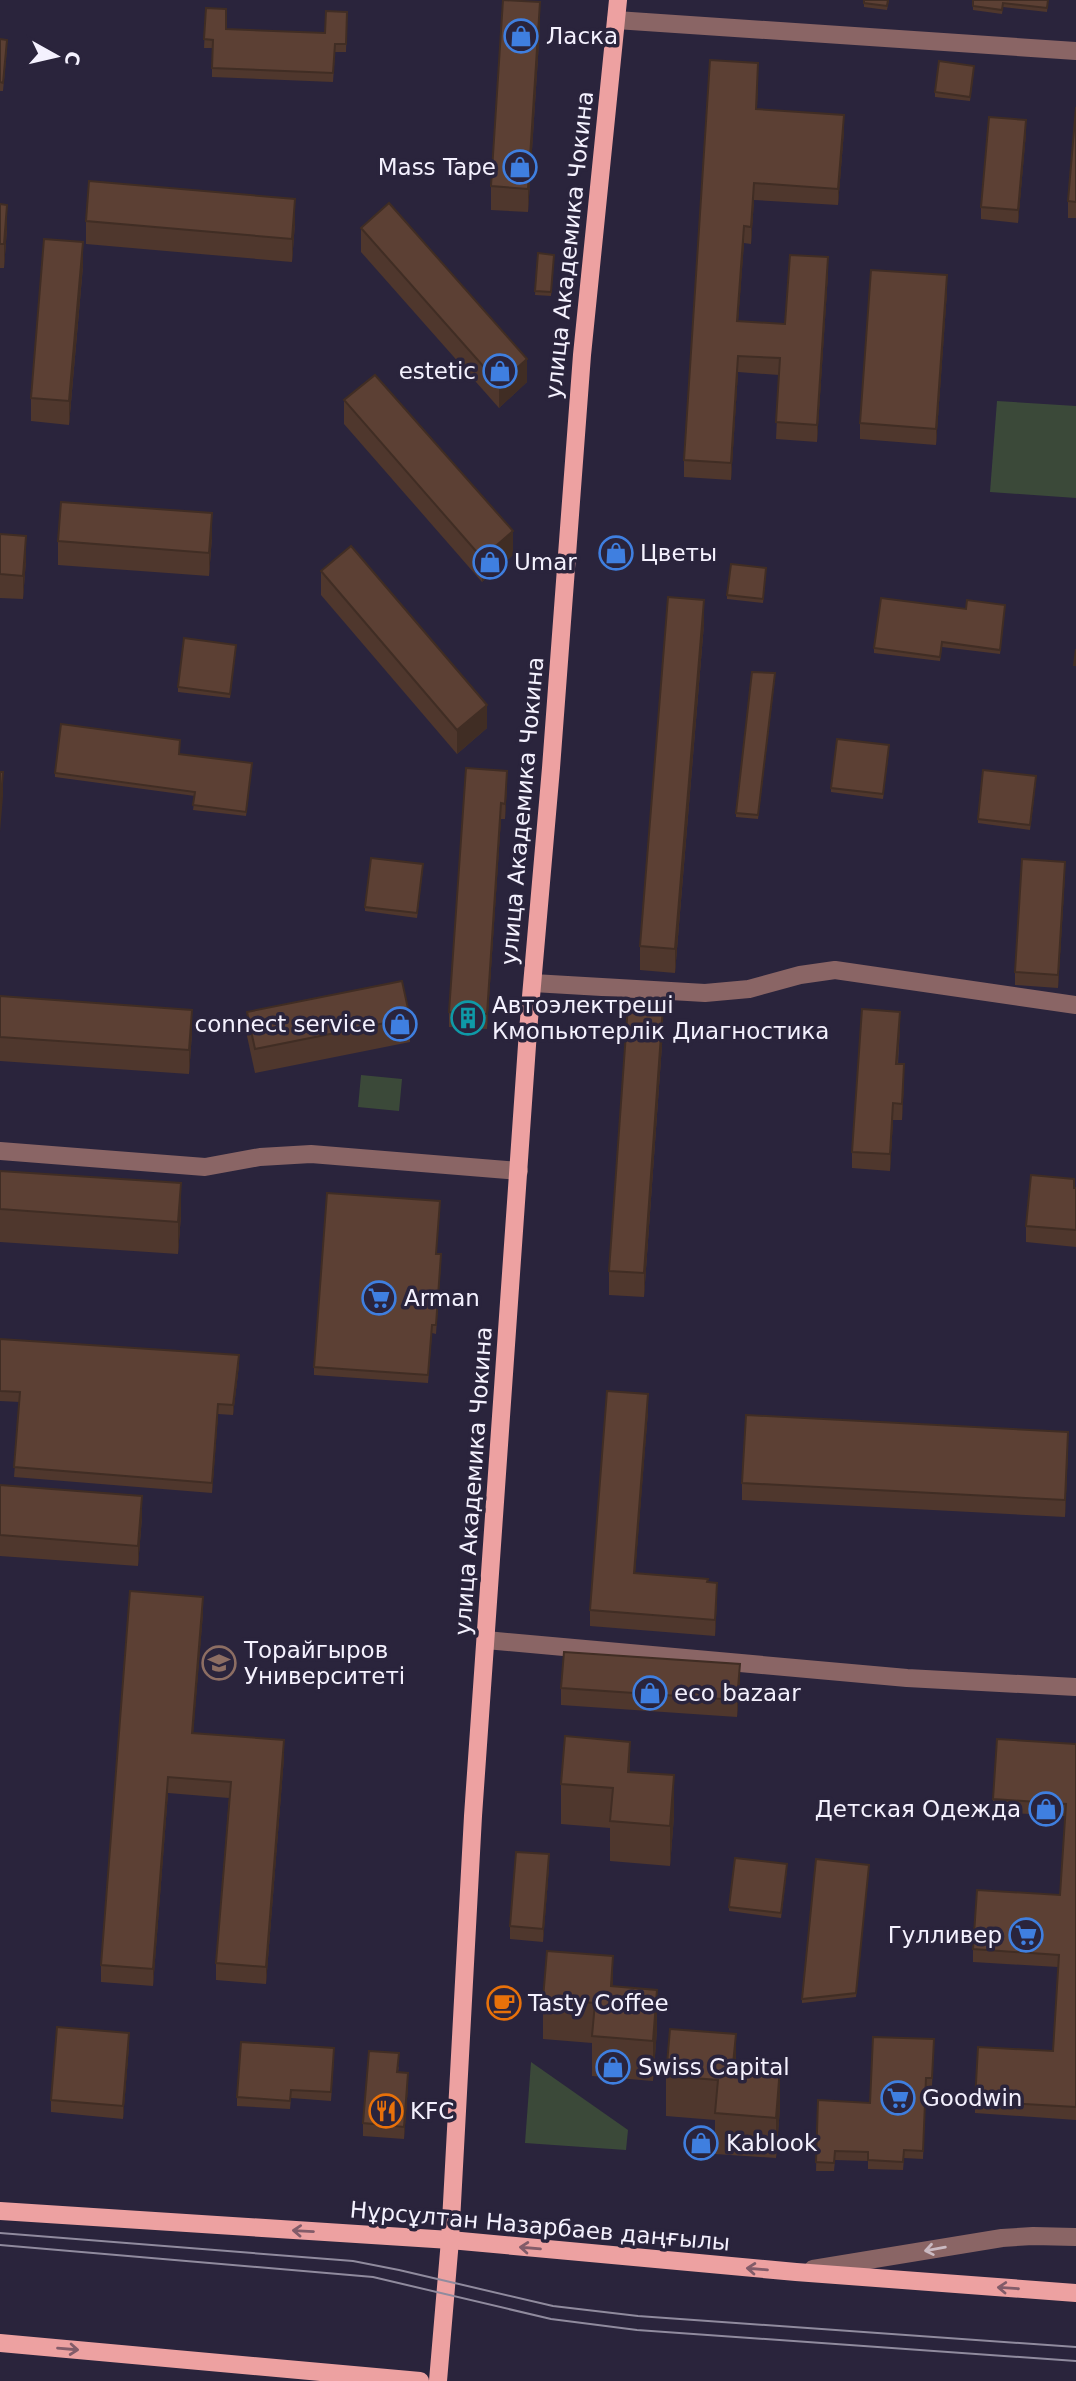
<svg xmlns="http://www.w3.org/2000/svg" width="1076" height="2381" viewBox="0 0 1076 2381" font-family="'DejaVu Sans',sans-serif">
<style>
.green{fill:#3b4939}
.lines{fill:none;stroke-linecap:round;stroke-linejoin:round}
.minor{stroke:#8a6565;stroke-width:18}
.major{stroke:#eda1a1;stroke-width:18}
.tram{stroke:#908b9e;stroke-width:2}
.wall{fill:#4f372d}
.shaded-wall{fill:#402d24}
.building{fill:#5c4034;stroke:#402d24;stroke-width:2}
.oneway{stroke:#825c69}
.oneway2{stroke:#cab9c1}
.labels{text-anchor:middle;stroke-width:7;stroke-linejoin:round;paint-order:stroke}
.poi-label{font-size:23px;fill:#f4f1fe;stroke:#2a243c;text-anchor:start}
.street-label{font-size:23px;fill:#f4f1fe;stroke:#2a243c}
</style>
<rect width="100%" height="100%" fill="#2a243c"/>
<g class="green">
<polygon points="997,401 1076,406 1076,498 990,492"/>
<polygon points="361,1075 402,1079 399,1111 358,1107"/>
<polygon points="531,2062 628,2130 626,2150 525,2143"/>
</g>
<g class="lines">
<g class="minor">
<polyline points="616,20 1076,51"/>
<polyline points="533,983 705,993 749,989 800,975 835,970 1076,1005"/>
<polyline points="0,1151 205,1167 260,1157 311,1154 519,1171"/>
<polyline points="486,1640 907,1678 1076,1687"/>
<polyline points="813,2269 1002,2238 1033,2236 1076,2237"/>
</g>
<g class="major">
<polyline points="0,2211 450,2240 796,2272 1076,2293"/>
<polyline points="0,2343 420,2381"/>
<polyline points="438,2381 450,2240 473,1816 528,1031 551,768 582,355 618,0"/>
</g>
<g class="tram">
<polyline points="0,2233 353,2261 399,2270 553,2306 638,2316 1076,2347"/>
<polyline points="0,2245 373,2277 551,2319 637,2330 1076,2361"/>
</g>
</g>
<g class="wall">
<polygon points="864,0 889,0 887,10 864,7"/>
<polygon points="973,0 1048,0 1047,12 1003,7 1002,14 973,10"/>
<polygon points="206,8 226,29 325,33 347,12 346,52 335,52 333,82 212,77 212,48 204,48"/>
<polygon points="540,26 528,212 491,210 491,186"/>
<polygon points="0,39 7,48 3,91 0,91"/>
<polygon points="974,70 970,101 935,97 935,92"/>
<polygon points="758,80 757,109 844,131 838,205 754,200 751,244 744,243 738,321 785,324 828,274 817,442 776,439 779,375 738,372 731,480 684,477 684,460"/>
<polygon points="1076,107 1076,218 1068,218 1068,201"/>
<polygon points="1026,133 1018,223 981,219 981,207"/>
<polygon points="0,204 7,229 4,268 0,268"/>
<polygon points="86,221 295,223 292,262 86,244"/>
<polygon points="361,228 527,382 499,408 361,252"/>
<polygon points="538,253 554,255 551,296 535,295"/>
<polygon points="83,266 69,425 31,421 31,398"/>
<polygon points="947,292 936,445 860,439 860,423"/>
<polygon points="344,400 513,555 482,582 344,424"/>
<polygon points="0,534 26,560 23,599 0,598"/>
<polygon points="212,537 209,576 58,565 58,541"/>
<polygon points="321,571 487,728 457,754 321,595"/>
<polygon points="766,572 763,603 727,599 727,595"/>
<polygon points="966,609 1005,609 1000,654 942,647 940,661 874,653 874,648"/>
<polygon points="704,624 675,973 640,970 640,946"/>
<polygon points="236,649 230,698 178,692 178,687"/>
<polygon points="775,678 758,819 736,817 736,813"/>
<polygon points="180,744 179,754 252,767 246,816 193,810 195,796 55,777 55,773"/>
<polygon points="889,750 883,799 831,792 831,788"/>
<polygon points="466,768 507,786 505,819 501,819 487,1029 449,1027 449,1012"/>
<polygon points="1036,781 1030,830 978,823 978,819"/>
<polygon points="423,868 417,918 365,911 365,907"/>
<polygon points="1065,874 1058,988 1015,985 1015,972"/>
<polygon points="0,996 192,1033 189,1074 0,1061"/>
<polygon points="247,1012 410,1018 410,1042 255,1073 247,1036"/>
<polygon points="900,1028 898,1064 904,1081 902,1120 893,1120 890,1171 852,1168 852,1152"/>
<polygon points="663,1031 644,1297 609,1295 609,1271"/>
<polygon points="0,1171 181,1215 178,1254 0,1242"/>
<polygon points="1074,1188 1076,1188 1076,1247 1026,1242 1026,1226"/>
<polygon points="440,1209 436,1254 441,1263 436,1334 432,1333 428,1383 314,1375 314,1367"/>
<polygon points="0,1339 239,1365 233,1415 218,1414 212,1493 14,1477 20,1402 0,1401"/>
<polygon points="648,1411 635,1573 707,1582 717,1599 715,1636 590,1626 590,1610"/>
<polygon points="1068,1449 1065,1517 742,1500 742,1483"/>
<polygon points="0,1485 142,1517 138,1566 0,1556"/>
<polygon points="203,1613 193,1733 284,1757 266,1984 216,1980 216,1963 229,1798 168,1793 153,1986 101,1982 101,1965"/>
<polygon points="740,1680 737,1717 561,1705 561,1688"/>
<polygon points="1076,1744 1076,2120 975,2113 975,2101 1053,2051 1058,1967 973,1962 973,1949 1060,1895 1065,1816 993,1812 993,1799"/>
<polygon points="630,1772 674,1816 670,1866 610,1861 610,1828 561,1824 561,1784"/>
<polygon points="549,1867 543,1942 510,1939 510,1926"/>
<polygon points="787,1869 781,1918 729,1911 729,1907"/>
<polygon points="869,1869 856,1997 802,2003 802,1999"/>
<polygon points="613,1987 657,2030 653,2081 592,2076 592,2043 543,2039 543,1999"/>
<polygon points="934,2039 932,2086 926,2086 923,2159 904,2158 903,2170 868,2169 868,2161 835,2160 834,2171 816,2171 818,2100 870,2103"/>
<polygon points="129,2046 123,2119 51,2112 51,2100"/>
<polygon points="334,2057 331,2101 291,2098 290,2109 237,2106 237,2097"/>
<polygon points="736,2064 780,2108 776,2158 715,2154 715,2120 666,2116 666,2076"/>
<polygon points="399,2066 398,2072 408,2086 404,2139 363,2136 363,2123"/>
</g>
<g class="shaded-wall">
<polygon points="540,2 540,26 528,212 528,189"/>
<polygon points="758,63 758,80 756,126 756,109"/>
<polygon points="844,115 844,131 838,205 838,189"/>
<polygon points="1026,120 1026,133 1018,223 1018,210"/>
<polygon points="754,183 754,200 751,244 751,227"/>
<polygon points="295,199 295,223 292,262 292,239"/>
<polygon points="7,205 7,229 4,268 4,244"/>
<polygon points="744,226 744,243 737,338 737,321"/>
<polygon points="83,242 83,266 69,425 69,401"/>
<polygon points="828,257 828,274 817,442 817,425"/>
<polygon points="947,275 947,292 936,445 936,429"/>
<polygon points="738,356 738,372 731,480 731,463"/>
<polygon points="527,359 527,382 499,408 499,384"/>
<polygon points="212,513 212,537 209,576 209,553"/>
<polygon points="513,531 513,555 482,582 482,558"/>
<polygon points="26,536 26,560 23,599 23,576"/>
<polygon points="704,600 704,624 675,973 675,949"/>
<polygon points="487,705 487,728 457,754 457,730"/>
<polygon points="507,771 507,786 505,819 505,804"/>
<polygon points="3,772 3,796 0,832 0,808"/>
<polygon points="501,803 501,819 487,1029 487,1014"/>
<polygon points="1065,862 1065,874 1058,988 1058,975"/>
<polygon points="663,1007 663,1031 644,1297 644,1273"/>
<polygon points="192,1010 192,1033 189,1074 189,1050"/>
<polygon points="900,1012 900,1028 896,1080 896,1064"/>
<polygon points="904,1064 904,1081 902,1120 902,1104"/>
<polygon points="893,1103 893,1120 890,1171 890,1154"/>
<polygon points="181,1183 181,1215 178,1254 178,1222"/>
<polygon points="239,1355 239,1365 233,1415 233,1405"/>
<polygon points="648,1394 648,1411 634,1589 634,1573"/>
<polygon points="218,1404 218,1414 212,1493 212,1483"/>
<polygon points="1068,1432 1068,1449 1065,1517 1065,1500"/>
<polygon points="142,1496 142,1517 138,1566 138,1546"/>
<polygon points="717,1583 717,1599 715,1636 715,1620"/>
<polygon points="203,1597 203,1613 192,1750 192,1733"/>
<polygon points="740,1664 740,1680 737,1717 737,1700"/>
<polygon points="284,1740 284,1757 266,1984 266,1967"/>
<polygon points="630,1742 630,1782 628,1772"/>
<polygon points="674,1775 674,1816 670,1866 670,1826"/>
<polygon points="168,1777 168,1793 153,1986 153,1969"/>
<polygon points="549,1854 549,1867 543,1942 543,1929"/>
<polygon points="613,1956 613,1997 611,1986"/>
<polygon points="657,1990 657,2030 653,2081 653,2041"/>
<polygon points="129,2033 129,2046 123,2119 123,2106"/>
<polygon points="736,2034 736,2074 733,2064"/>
<polygon points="780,2068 780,2108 776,2158 776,2118"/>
<polygon points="408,2073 408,2086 404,2139 404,2127"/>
</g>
<g class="building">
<polygon points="503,0 540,2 528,189 491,186"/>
<polygon points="864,0 888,0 887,6 864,3"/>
<polygon points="973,0 1048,0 1047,8 1003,3 1002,10 973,6"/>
<polygon points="206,8 226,9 226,29 325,33 326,11 347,12 346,44 335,44 333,73 212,68 213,40 204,39"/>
<polygon points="0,39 7,40 3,83 0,82"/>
<polygon points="710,60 758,63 756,109 844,115 838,189 754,183 751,227 744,226 737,321 785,324 790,255 828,257 817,425 776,422 780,358 738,356 731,463 684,460"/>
<polygon points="939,61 974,66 970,97 935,92"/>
<polygon points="1076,107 1076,202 1068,201"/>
<polygon points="989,117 1026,120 1018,210 981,207"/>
<polygon points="89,181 295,199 292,239 86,221"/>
<polygon points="389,203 527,359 499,384 361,228"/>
<polygon points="0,204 7,205 4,244 0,244"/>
<polygon points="44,239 83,242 69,401 31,398"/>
<polygon points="538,253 554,255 551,292 535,291"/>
<polygon points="871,270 947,275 936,429 860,423"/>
<polygon points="375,375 513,531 482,558 344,400"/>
<polygon points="61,502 212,513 209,553 58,541"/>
<polygon points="0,534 26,536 23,576 0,574"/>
<polygon points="351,546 487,705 457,730 321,571"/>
<polygon points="731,564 766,568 763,599 727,595"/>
<polygon points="668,597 704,600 675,949 640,946"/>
<polygon points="881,598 966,609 967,600 1005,605 1000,650 942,642 940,657 874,648"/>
<polygon points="184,638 236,645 230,694 178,687"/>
<polygon points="1076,649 1076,665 1074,665"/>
<polygon points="752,672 775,673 758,815 736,813"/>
<polygon points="61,724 180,740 179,754 252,763 246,812 193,805 195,792 55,773"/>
<polygon points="837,739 889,745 883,794 831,788"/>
<polygon points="466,768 507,771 505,804 501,803 487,1014 449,1012"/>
<polygon points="983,770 1036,776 1030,825 978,819"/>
<polygon points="0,772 3,772 0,808"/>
<polygon points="371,858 423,864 417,913 365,907"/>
<polygon points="1022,859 1065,862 1058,975 1015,972"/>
<polygon points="402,981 410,1018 255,1049 247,1012"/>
<polygon points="0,996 192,1010 189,1050 0,1037"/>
<polygon points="628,1005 663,1007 644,1273 609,1271"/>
<polygon points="862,1009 900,1012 896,1064 904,1064 902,1104 893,1103 890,1154 852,1152"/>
<polygon points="0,1171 181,1183 178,1222 0,1209"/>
<polygon points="1031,1175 1074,1179 1074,1188 1076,1188 1076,1230 1026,1226"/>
<polygon points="327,1193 440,1201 436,1254 441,1254 436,1325 432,1325 428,1375 314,1367"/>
<polygon points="0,1339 239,1355 233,1405 218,1404 212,1483 14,1467 20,1392 0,1391"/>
<polygon points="607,1391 648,1394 634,1573 708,1579 707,1582 717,1583 715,1620 590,1610"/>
<polygon points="746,1415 1068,1432 1065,1500 742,1483"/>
<polygon points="0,1485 142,1496 138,1546 0,1535"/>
<polygon points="130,1591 203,1597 192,1733 284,1740 266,1967 216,1963 231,1782 168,1777 153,1969 101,1965"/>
<polygon points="564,1652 740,1664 737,1700 561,1688"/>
<polygon points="565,1736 630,1742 628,1772 674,1775 670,1826 610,1821 613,1788 561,1784"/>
<polygon points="997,1739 1076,1744 1076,2107 975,2101 978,2047 1053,2051 1059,1955 973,1949 977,1890 1060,1895 1066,1804 993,1799"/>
<polygon points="516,1852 549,1854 543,1929 510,1926"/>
<polygon points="735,1858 787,1864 781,1913 729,1907"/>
<polygon points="816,1859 869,1865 856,1993 802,1999"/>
<polygon points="547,1951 613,1956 611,1986 657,1990 653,2041 592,2036 595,2003 543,1999"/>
<polygon points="57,2027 129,2033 123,2106 51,2100"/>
<polygon points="670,2029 736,2034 733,2064 780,2068 776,2118 715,2113 718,2080 666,2076"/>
<polygon points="873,2037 934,2039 932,2078 926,2078 923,2151 904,2150 903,2162 868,2160 868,2152 835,2151 834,2163 816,2162 818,2100 870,2103"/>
<polygon points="241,2042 334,2048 331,2092 291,2090 290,2101 237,2097"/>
<polygon points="369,2051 399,2053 397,2072 408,2073 404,2127 363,2123"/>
</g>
<defs><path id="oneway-shaft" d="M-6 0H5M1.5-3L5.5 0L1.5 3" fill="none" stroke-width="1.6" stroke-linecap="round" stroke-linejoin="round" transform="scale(1.75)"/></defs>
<g class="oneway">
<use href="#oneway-shaft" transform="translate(303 2231) rotate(-177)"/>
<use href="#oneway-shaft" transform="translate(530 2248) rotate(-175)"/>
<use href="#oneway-shaft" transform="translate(757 2269) rotate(-175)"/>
<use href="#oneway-shaft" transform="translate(1008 2288) rotate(-176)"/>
<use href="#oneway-shaft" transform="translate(68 2349) rotate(5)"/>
</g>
<use class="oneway2" href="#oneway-shaft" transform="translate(935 2249) rotate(170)"/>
<defs>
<symbol id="shop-ring" viewBox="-11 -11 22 22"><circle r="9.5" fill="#2a243c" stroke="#3f7fe0" stroke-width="1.5"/><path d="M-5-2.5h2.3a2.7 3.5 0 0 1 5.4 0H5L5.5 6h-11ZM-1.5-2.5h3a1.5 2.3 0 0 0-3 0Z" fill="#3f7fe0"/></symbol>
<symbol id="building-ring" viewBox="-11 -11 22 22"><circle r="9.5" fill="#2a243c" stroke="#0f9aa8" stroke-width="1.5"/><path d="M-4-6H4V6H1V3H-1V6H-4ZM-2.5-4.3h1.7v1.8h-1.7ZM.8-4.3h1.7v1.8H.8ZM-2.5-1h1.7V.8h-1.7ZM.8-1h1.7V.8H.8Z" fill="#0f9aa8"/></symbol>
<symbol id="supermarket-ring" viewBox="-11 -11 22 22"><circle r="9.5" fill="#2a243c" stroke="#3f7fe0" stroke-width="1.5"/><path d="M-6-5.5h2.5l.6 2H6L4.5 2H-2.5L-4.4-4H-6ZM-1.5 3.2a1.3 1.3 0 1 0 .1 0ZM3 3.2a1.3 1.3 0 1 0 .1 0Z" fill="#3f7fe0"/></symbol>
<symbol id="university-ring" viewBox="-11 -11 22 22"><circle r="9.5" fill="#2a243c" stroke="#8d6e63" stroke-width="1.5"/><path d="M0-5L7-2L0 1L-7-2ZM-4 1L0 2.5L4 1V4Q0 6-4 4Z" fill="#8d6e63"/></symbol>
<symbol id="cafe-ring" viewBox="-11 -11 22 22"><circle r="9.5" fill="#2a243c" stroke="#e8710a" stroke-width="1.5"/><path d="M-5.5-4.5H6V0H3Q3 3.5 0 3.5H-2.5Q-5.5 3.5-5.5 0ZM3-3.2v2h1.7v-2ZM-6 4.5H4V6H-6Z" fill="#e8710a"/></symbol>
<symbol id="restaurant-ring" viewBox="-11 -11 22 22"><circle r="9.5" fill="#2a243c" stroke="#e8710a" stroke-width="1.5"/><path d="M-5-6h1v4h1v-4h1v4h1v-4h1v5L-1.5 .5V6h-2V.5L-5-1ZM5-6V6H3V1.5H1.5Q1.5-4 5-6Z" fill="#e8710a"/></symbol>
</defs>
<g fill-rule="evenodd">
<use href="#shop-ring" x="502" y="17" width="38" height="38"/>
<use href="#shop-ring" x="501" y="148" width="38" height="38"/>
<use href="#shop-ring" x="481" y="352" width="38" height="38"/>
<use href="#shop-ring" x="597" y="534" width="38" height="38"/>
<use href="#shop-ring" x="471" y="543" width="38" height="38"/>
<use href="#building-ring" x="449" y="999" width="38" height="38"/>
<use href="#shop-ring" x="381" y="1005" width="38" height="38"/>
<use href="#supermarket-ring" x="360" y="1279" width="38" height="38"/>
<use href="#university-ring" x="200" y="1644" width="38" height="38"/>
<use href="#shop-ring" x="631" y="1674" width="38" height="38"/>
<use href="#shop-ring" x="1027" y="1790" width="38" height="38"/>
<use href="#supermarket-ring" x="1007" y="1916" width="38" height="38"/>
<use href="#cafe-ring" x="485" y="1984" width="38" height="38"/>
<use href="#shop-ring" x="594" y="2048" width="38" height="38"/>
<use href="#supermarket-ring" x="879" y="2079" width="38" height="38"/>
<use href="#restaurant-ring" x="367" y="2092" width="38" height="38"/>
<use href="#shop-ring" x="682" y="2124" width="38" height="38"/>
</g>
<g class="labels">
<g class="poi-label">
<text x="546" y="44">Ласка</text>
<text x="496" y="175" text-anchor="end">Mass Tape</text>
<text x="476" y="379" text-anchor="end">estetic</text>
<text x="640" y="561">Цветы</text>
<text x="514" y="570">Umar</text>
<text x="492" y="1013">Автоэлектреші<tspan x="492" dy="26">Кмопьютерлік Диагностика</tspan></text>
<text x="376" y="1032" text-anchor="end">connect service</text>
<text x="404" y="1306">Arman</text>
<text x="244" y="1658">Торайгыров<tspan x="244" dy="26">Университеті</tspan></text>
<text x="674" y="1701">eco bazaar</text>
<text x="1021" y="1817" text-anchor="end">Детская Одежда</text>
<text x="1002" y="1943" text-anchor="end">Гулливер</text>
<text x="528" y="2011">Tasty Coffee</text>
<text x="638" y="2075">Swiss Capital</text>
<text x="922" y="2106">Goodwin</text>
<text x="410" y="2119">KFC</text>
<text x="726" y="2151">Kablook</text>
</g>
<g class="street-label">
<text transform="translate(569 245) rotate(-84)" y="8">улица Академика Чокина</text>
<text transform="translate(522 811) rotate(-85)" y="8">улица Академика Чокина</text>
<text transform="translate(473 1481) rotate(-86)" y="8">улица Академика Чокина</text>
<text transform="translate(540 2226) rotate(5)" y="8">Нұрсұлтан Назарбаев даңғылы</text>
</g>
</g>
<g transform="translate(56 56) rotate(98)" stroke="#2a243c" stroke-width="5" paint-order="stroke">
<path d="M0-5L12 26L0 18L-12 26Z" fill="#f4f1fe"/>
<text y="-10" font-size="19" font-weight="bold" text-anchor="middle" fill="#f4f1fe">С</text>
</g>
</svg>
